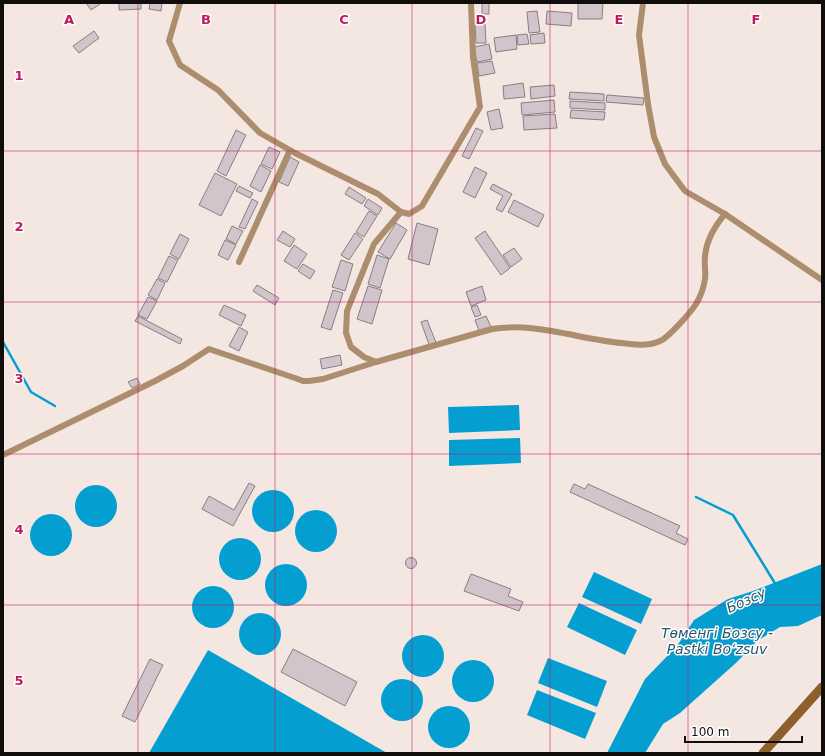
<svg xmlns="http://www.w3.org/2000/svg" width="825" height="756" viewBox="0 0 825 756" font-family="'DejaVu Sans',sans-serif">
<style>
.water{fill:#059ed0}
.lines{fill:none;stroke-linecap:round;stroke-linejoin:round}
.stream{stroke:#059ed0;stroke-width:2.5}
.building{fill:#d1c4cb;stroke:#8a7e84}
.minor{stroke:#ac8d6d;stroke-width:6}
.secondary{stroke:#8c5f2d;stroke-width:9}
.grid{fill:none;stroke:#c2185b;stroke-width:1;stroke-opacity:0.55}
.labels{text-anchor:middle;stroke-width:3;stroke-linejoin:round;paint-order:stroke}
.water-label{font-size:14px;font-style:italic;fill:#28596f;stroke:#fff}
.grid-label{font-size:13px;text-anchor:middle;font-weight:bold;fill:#c2185b;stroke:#fff;stroke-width:3;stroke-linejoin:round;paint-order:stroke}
</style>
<rect width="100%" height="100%" fill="#f4e7e1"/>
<g class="water">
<polygon points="519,405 520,430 449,433 448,407"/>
<polygon points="520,438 521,463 449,466 449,440"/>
<circle cx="96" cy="506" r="21"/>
<circle cx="273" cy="511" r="21"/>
<circle cx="316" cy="531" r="21"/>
<circle cx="51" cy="535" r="21"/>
<circle cx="240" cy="559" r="21"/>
<polygon points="822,564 822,615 798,626 780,627 757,641 737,662 680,713 663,724 645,753 607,753 645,679 677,646 694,620 728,599 753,591"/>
<circle cx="286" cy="585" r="21"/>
<polygon points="594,572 652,599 641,624 582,597"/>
<circle cx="213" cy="607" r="21"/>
<polygon points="579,603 637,630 625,655 567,627"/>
<circle cx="260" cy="634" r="21"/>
<circle cx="423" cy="656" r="21"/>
<polygon points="208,650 387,753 149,753"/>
<polygon points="548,658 607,681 597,707 538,683"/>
<circle cx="473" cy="681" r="21"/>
<circle cx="402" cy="700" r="21"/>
<polygon points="537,690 596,713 585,739 527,715"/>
<circle cx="449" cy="727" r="21"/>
</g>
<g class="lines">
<g class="stream">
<polyline points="3,342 31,392 55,406"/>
<polyline points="696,497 733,515 776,585"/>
</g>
</g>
<g class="building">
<polygon points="86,3 100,3 100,4 91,10"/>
<polygon points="119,3 141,3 141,9 119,10"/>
<polygon points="150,3 162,3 161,11 149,9"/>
<rect x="482" y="3" width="7" height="11"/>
<polygon points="578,3 603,3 602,19 578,19"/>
<polygon points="537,11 540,32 529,33 527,12"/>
<polygon points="547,11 572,13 571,26 546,24"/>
<polygon points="475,24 485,24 486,43 476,43"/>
<polygon points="94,31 99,38 79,53 73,46"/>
<polygon points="544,33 545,43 531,44 530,35"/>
<polygon points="527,34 529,44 518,45 517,35"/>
<polygon points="516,35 517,49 496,52 494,38"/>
<polygon points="489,44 492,59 477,62 474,47"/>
<polygon points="492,61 495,73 479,76 477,63"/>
<polygon points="523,83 525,97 504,99 503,86"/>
<polygon points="554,85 555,96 531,99 530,87"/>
<polygon points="570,92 604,94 604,101 569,99"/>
<polygon points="607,95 644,98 643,105 606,102"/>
<polygon points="554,100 555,112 522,115 521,103"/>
<polygon points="570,101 605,103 605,110 570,108"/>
<polygon points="499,109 503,128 491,130 487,112"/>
<polygon points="571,110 605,112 604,120 570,118"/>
<polygon points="555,114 557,128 524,130 523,116"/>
<polygon points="476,128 483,131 469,159 462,156"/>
<polygon points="236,130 246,135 226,176 217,171"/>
<polygon points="269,147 280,152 272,169 261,164"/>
<polygon points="290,157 299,162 288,186 279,182"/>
<polygon points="260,165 271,171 261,192 250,186"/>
<polygon points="475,167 487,173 475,198 463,192"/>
<polygon points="215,173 237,184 221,216 199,205"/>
<polygon points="493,184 512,194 502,212 496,209 503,196 490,189"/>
<polygon points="239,186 253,193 250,198 236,191"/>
<polygon points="349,187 366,198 362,204 345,194"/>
<polygon points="252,199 258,202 245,229 239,227"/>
<polygon points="368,199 382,208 378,215 364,206"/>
<polygon points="514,200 544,215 538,227 508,212"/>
<polygon points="369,211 377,216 364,237 356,232"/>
<polygon points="396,223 407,230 390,259 378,252"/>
<polygon points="417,223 438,229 429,265 408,259"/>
<polygon points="232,226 243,231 236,244 226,239"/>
<polygon points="283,231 295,239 290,247 277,240"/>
<polygon points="485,231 510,268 501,275 475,238"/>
<polygon points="355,233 363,239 349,260 341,255"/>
<polygon points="180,234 189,239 179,259 170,254"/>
<polygon points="225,240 236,245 228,260 218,255"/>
<polygon points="294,245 307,254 297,269 284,261"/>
<polygon points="514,248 522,259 511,267 503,255"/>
<polygon points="377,255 389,259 380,288 368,284"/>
<polygon points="169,256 178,260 167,282 158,278"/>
<polygon points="341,260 353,264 345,291 332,287"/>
<polygon points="303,264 315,271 310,279 298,271"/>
<polygon points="157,279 165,283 157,300 148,295"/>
<polygon points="257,285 279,298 275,305 253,291"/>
<polygon points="368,286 382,290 372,324 357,319"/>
<polygon points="482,286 486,300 471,306 466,292"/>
<polygon points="333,290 343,293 331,330 321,327"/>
<polygon points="148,297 157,301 147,319 138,315"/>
<polygon points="224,305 246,315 241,326 219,315"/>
<polygon points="477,305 481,315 475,317 471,307"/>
<polygon points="138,316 182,339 180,344 135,321"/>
<polygon points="486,316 492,329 480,333 475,320"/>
<polygon points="427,320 437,345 430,347 421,322"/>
<polygon points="239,327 248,332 239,351 229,346"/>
<polygon points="340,355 342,365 322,369 320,359"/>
<polygon points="137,378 140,384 132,388 128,382"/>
<polygon points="249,483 255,486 233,526 202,509 209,496 234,510"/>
<polygon points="574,484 585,489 588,484 680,526 676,533 688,539 685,545 570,492"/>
<circle cx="411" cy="563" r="5.5"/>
<polygon points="471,574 511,589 508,596 523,602 519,611 464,591"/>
<polygon points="293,649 357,682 345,706 281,672"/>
<polygon points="150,659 163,665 135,722 122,716"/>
</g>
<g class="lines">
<g class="minor">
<polyline points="180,3 169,41 180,65 218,90 260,133 295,153 378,194 401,212 409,214 422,206 480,107 473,57 471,3"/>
<polyline points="643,3 639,35 648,104 654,137 665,164 685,191 725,214 822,280"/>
<polyline points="239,262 290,150"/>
<polyline points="376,362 364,357 351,347 346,333 347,311 374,244 401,212"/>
<path d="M3,455L155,381L183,366L209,349L295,378L303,381H309L323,379L376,362L492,329C534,322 579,339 621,343C634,344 648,347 660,341C668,338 691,312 696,304C700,298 704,287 705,279C706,272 704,264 705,257C706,241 714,227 725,214"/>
</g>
<polyline class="secondary" points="763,753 822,687"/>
</g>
<path class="grid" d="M138,3V753M275,3V753M412,3V753M550,3V753M688,3V753M3,151H822M3,302H822M3,454H822M3,605H822"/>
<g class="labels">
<g class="water-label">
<text transform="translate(746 600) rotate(-25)" y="5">Бозсу</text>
<text x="717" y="638">Төменгі Бозсу -<tspan x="717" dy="16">Pastki Boʻzsuv</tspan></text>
</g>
</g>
<g class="grid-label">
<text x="69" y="24">A</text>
<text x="206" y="24">B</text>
<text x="344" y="24">C</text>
<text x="481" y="24">D</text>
<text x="619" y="24">E</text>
<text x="756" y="24">F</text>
<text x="19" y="80">1</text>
<text x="19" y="231">2</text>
<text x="19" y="383">3</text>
<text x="19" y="534">4</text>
<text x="19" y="685">5</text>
</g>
<rect width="825" height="756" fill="none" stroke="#110d0b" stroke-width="8"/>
<path d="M685 736v6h117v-6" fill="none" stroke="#110d0b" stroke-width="2"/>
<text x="691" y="736" font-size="12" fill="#110d0b" stroke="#ffffff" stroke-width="3" paint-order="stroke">100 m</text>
</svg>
